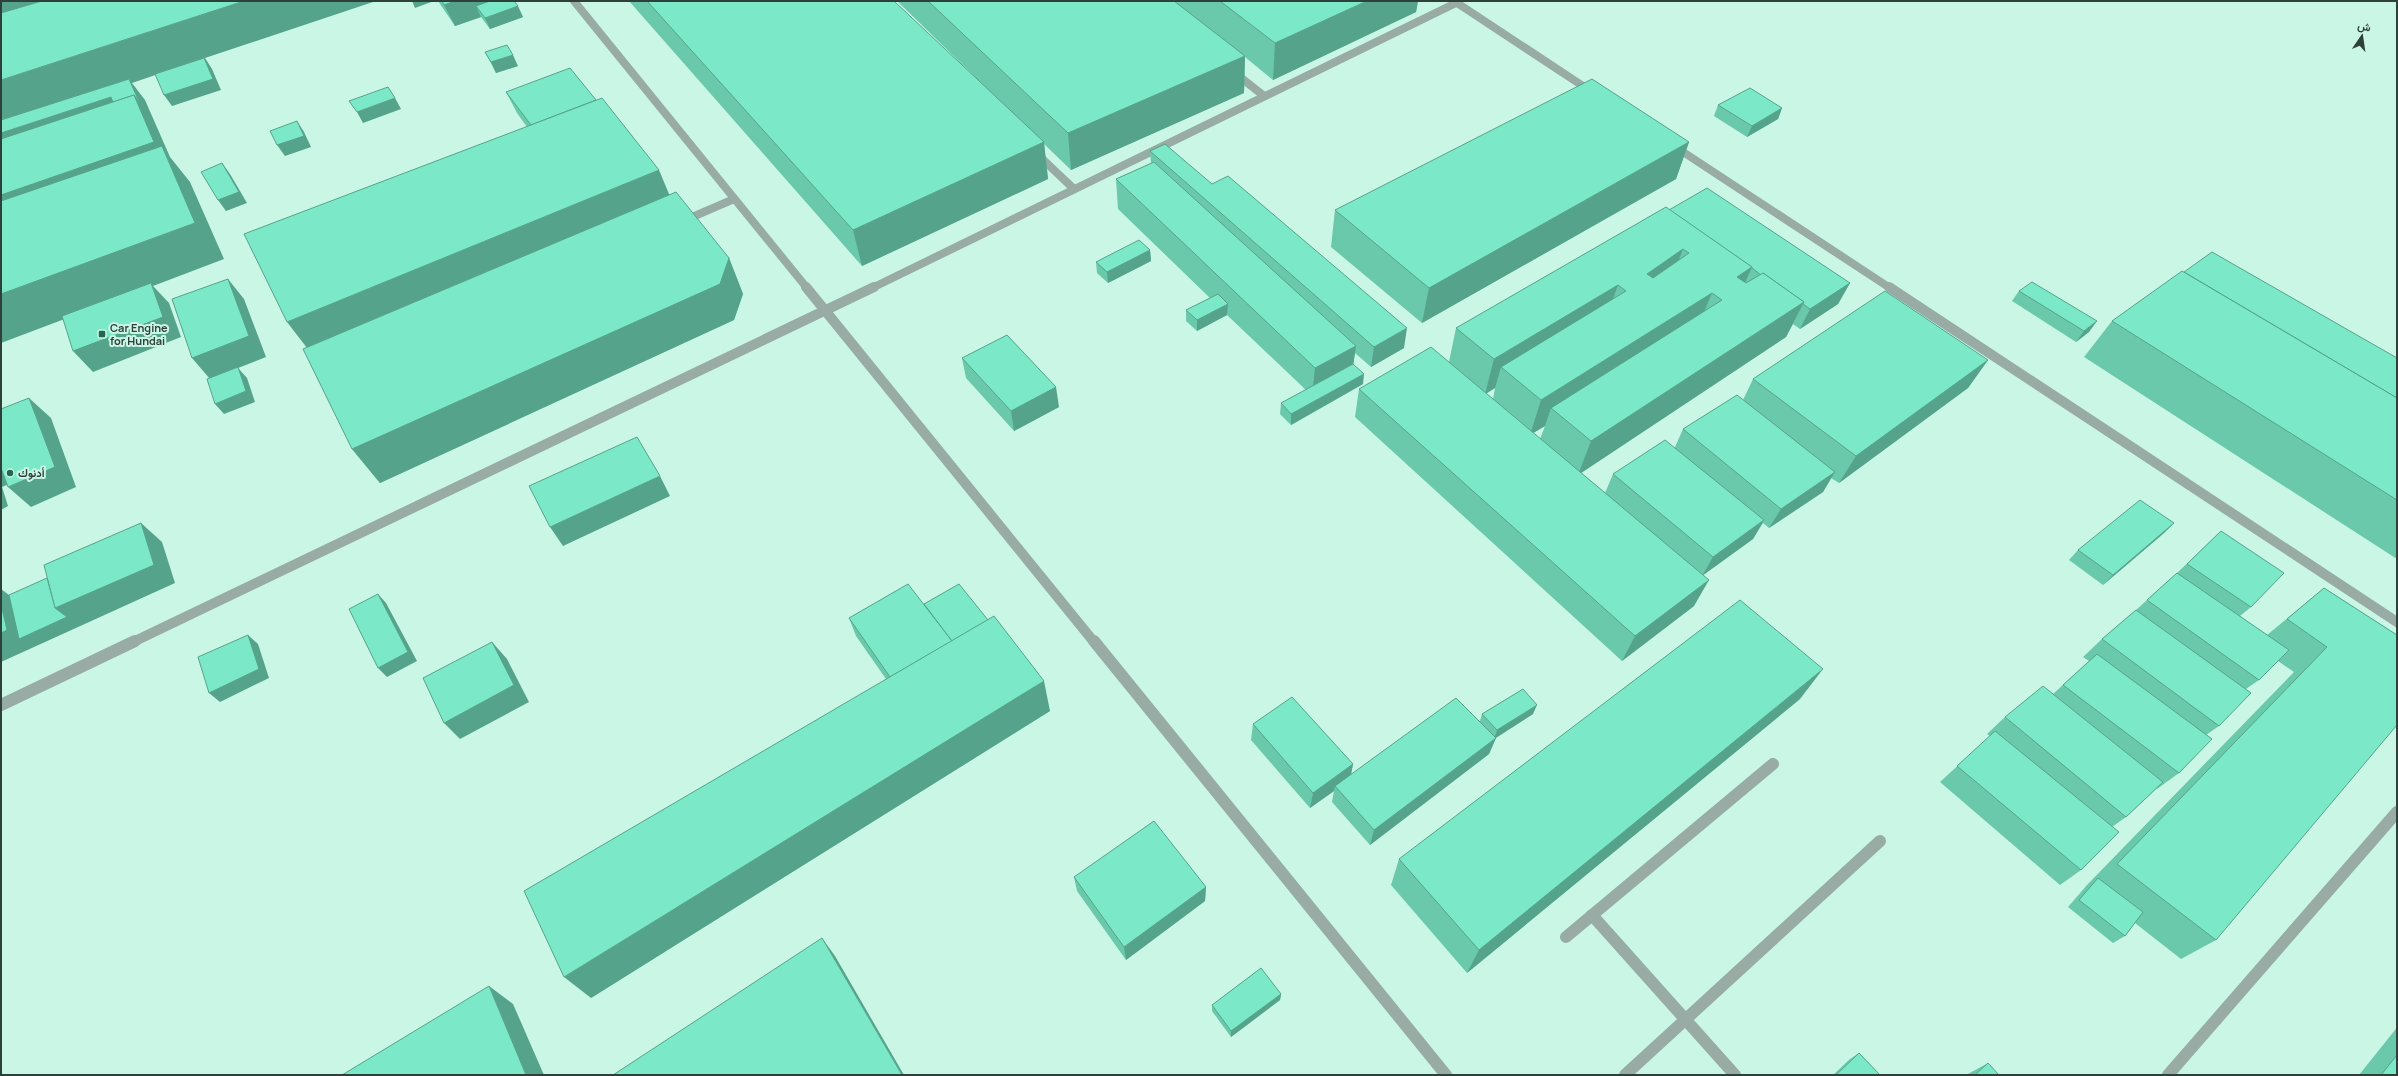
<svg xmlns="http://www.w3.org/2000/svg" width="2398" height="1076" viewBox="0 0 2398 1076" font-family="Manrope,Vazirmatn,sans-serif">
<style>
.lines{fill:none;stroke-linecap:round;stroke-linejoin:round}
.service-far2{stroke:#98aba4;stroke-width:8}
.service-far1{stroke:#98aba4;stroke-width:10}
.service{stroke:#98aba4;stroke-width:12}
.minor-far2{stroke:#98aba4;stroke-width:8}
.minor-far1{stroke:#98aba4;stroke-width:10}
.minor{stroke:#98aba4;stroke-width:12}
.wall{fill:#6ac8ab;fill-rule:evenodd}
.shaded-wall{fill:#56a38b}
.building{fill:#7be9c7;stroke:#56a38b;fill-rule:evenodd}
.poi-dot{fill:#246452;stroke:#caf6e6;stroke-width:1.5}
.labels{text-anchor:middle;stroke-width:4;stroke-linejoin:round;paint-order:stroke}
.poi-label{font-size:11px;font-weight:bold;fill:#2e403a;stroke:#caf6e6;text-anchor:start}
</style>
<rect width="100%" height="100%" fill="#caf6e6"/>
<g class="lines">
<g class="service-far2">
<polyline points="1454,1 1592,92"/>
<polyline points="1235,73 1264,96"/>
<polyline points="1674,146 1890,288"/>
<polyline points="1037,154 1074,189"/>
<polyline points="683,221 734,199"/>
<polyline points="872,288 1456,3"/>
</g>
<g class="service-far1">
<polyline points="1889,287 2397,622"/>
<polyline points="133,642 874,287"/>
</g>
<g class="service">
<polyline points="1,705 135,641"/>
<polyline points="1592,915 1735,1075"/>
<polyline points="1566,937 1773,764"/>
<polyline points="1625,1075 1880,841"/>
</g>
<polyline class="minor-far2" points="574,1 807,288"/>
<polyline class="minor-far1" points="806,287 1094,642"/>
<g class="minor">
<polyline points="1094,641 1446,1075"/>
<polyline points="2168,1075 2397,812"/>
</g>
</g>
<g class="wall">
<polygon points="438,1 514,1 523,17 490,29 481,17 455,26"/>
<polygon points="629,1 894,1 1002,103 897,1 1418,1 1416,12 1273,80 1245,57 1244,93 1071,170 1044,144 1048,179 862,266"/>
<polygon points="485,52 518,66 496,73"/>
<polygon points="506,92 670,195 729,258 743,294 734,320 380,483 352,449 306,347 527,127 517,113"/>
<polygon points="1718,105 1782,108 1778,119 1747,137 1714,116"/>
<polygon points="1689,142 1676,179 1422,323 1331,247 1335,210"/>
<polygon points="1150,151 1404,348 1371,367 1355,353 1353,364 1363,384 1291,425 1280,414 1281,403 1306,390 1227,315 1197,331 1186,321 1186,310 1210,298 1118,209 1116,179 1151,163"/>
<path d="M1669,210L1850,283L1838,304L1800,329L1793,324L1786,337L1581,473L1640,522L1605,493L1613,474L1675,447L1683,429L1743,400L1753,379L1988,360L1968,388L1839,483L1831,478L1823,492L1769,528L1763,523L1753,539L1703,575L1694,606L1622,661L1355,417L1359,389L1449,362L1456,328ZM1495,388L1493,399L1486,394ZM1545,426L1540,439L1533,433Z"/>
<polygon points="1150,250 1151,261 1108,283 1097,273 1096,262"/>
<polygon points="2184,272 2397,358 2397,559 2084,357 2112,321"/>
<polygon points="2019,291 2089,332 2076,342 2012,301"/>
<polygon points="962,358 1059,407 1014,431 966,378"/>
<polygon points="2174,523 2164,533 2103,585 2069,560 2078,550"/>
<polygon points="2221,531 2251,607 2240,616 2267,635 2324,588 2397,635 2216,940 2181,959 2135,923 2125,936 2113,943 2068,907 2087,885 2294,672 2278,661 2259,680 2246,689 2219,726 2206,735 2179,773 2157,789 2156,789 2126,817 2112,827 2081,870 2060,885 1940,782 1990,736 1987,734 2005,717 2053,694 2089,661 2083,657 2102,639 2136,610 2177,573"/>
<polygon points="924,604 1050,711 591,998 886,679 856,636 849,618"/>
<polygon points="1800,699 1467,973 1391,885 1399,859"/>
<polygon points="1482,714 1533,714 1496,738 1489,754 1370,845 1332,802 1334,791 1310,808 1251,740 1253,724 1353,764 1351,774 1480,721"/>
<polygon points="1074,877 1206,887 1205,901 1126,960 1077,891"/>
<polygon points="1281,994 1280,1000 1231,1037 1212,1011 1212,1005"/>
<polygon points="2397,1027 2397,1075 2359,1075 2395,1030"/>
<polygon points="1859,1053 1880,1075 1833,1075 1850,1059"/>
<polygon points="1988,1063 1999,1075 1967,1075 1968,1074"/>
</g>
<g class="shaded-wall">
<polygon points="1,1 122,1 1,39"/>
<polygon points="244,1 376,1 205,58 212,69 221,90 172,106 164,95 205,58 132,83 145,100 170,157 190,182 224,259 153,286 169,303 181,337 93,372 73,351 152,286 1,343 1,133 111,97 134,95 131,83 1,127 1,80"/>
<polygon points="412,1 434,1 415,8"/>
<polygon points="455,1 513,1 476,6 481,17 455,26 444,5"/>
<polygon points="1367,1 1418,1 1416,12 1273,80 1275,43"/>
<polygon points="518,6 523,17 490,29 485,18"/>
<polygon points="513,55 518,66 496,73 491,62"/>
<polygon points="1245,56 1244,93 1071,170 1068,133"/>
<polygon points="395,98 401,109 363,123 357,112"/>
<polygon points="1782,108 1778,119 1747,137 1752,126"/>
<polygon points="297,121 304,132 311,147 285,156 277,145"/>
<polygon points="1044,142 1048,179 862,266 853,230"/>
<polygon points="1689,142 1676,179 1422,323 1429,288"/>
<polygon points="222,163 230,174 247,203 226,211 218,200"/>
<polygon points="659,170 674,206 314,357 287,322"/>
<polygon points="1683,249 1669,285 1633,310 1647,274"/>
<polygon points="1150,250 1151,261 1108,283 1107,272"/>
<polygon points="729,258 743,294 734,320 380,483 352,449"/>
<polygon points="1752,267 1736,303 1737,277"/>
<polygon points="228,279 244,299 266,357 238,368 247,378 255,402 224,414 215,404 210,379 192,358"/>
<polygon points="1850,283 1838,304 1800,329 1810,309"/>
<polygon points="1618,285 1605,321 1501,367 1495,388 1485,394 1494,359"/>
<polygon points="1712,293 1697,329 1551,408 1545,426 1530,435 1541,400"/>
<polygon points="1804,302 1786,337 1578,475 1591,441"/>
<polygon points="1228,304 1227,315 1197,331 1197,320"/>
<polygon points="2097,321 2089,332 2076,342 2084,331"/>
<polygon points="1407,328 1404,348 1371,367 1374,347"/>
<polygon points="1356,346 1352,374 1312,396 1315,368"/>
<polygon points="1988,360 1968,388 1839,483 1856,456"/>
<polygon points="1364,374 1363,384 1291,425 1291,414"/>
<polygon points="1056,387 1059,407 1014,431 1011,411"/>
<polygon points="29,398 51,418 76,487 31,507 8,487"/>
<polygon points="1,444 21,479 2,487 8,506 1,510"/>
<polygon points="1835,472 1823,492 1769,528 1781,509"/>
<polygon points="660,476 670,496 563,546 550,527"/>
<polygon points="1764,520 1753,539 1702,576 1713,557"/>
<polygon points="141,523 162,542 175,583 1,662 1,589 21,604"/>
<polygon points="2174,523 2164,533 2103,585 2113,575"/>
<polygon points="1709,580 1694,606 1622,661 1635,636"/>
<polygon points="378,594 386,603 417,661 387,677 378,668"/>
<polygon points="248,635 258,644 269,678 220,702 209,693"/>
<polygon points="492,642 507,659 529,702 460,739 444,723"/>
<polygon points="1823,669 1800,699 1467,973 1479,950"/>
<polygon points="1044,681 1050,711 591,998 564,977"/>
<polygon points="1537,705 1533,714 1494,739 1497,730"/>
<polygon points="1496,738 1489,754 1370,845 1374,830"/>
<polygon points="1353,764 1350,780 1335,786 1334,791 1310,808 1313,793"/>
<polygon points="1206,887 1205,901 1126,960 1124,947"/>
<polygon points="822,938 835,956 904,1075 902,1075"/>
<polygon points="489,986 513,1004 544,1075 526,1075"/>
<polygon points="1281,994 1280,1000 1231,1037 1231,1031"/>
</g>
<g class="building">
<polygon points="42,1 244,1 1,80 1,13"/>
<polygon points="442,1 455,1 444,5"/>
<polygon points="490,1 514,1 518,6 485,18 476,6"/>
<polygon points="647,1 894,1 1044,142 853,230"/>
<polygon points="928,1 1174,1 1245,56 1068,133"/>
<polygon points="1220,1 1367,1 1275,43"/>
<polygon points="507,45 513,55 491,62 485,52"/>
<polygon points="204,58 213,79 164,95 155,74"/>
<polygon points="570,68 596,100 531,125 506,92"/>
<polygon points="129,79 140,104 134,95 113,102 111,97 1,133 1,120"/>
<polygon points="1592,79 1689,142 1429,288 1335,210"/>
<polygon points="388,87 395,98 357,112 349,101"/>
<polygon points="1750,88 1782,108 1752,126 1718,105"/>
<polygon points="134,95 154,142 1,195 1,139"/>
<polygon points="602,98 659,170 287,322 244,234"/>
<polygon points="297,121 304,136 277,145 270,131"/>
<polygon points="1165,144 1212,184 1228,176 1407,328 1374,347 1150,151"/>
<polygon points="162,146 195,223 1,294 1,201"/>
<polygon points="1154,162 1356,346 1315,368 1116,179"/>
<polygon points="222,163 239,192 218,200 201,172"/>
<polygon points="1707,188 1850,283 1810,309 1803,304 1804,302 1763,273 1761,275 1752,268 1752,267 1669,210"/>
<polygon points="676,192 729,258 720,284 352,449 303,349"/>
<path d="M1666,207L1752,267L1737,277L1746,283L1763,273L1804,302L1591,441L1551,408L1722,300L1712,293L1541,400L1501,367L1626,291L1618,285L1494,359L1456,328ZM1683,249L1689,253L1653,278L1647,274Z"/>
<polygon points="1139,240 1150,250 1107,272 1096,262"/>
<polygon points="2212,252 2397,358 2397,398 2184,272"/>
<polygon points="2182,271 2397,398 2397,500 2112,321"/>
<polygon points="228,279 249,336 192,358 172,299"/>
<polygon points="2032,282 2097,321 2084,331 2019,291"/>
<polygon points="151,283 163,317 73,351 62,316"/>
<polygon points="1885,291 1988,360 1856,456 1753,379"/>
<polygon points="1218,294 1228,304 1197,320 1186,310"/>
<polygon points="1007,335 1056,387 1011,411 962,358"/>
<polygon points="1431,347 1709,580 1635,636 1359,389"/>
<polygon points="1353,364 1364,374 1291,414 1281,403"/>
<polygon points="238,367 246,391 215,404 207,379"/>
<polygon points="1737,395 1835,472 1781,509 1683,429"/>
<polygon points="29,398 55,467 8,487 1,468 1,409"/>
<polygon points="637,437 660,476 550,527 529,486"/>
<polygon points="1665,440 1764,520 1713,557 1613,474"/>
<polygon points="2140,500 2174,523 2113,575 2078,550"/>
<polygon points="141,523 154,565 55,608 44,565"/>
<polygon points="2221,531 2284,573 2251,607 2187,564"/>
<polygon points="2177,573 2289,650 2259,680 2147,600"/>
<polygon points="47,578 55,608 67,617 19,639 9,595"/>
<polygon points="908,584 952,641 890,677 849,618"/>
<polygon points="959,584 988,620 952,641 924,604"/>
<polygon points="2324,588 2397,635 2397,725 2216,940 2117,864 2327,647 2287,619"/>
<polygon points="378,594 408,652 378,668 349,609"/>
<polygon points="1740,600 1823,669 1479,950 1399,859"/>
<polygon points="1,604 7,630 1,633"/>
<polygon points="2136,610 2251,693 2219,726 2102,639"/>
<polygon points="994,616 1044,681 564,977 524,891"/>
<polygon points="248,635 259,669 209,693 198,657"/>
<polygon points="492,642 514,685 444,723 423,678"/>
<polygon points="2097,654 2212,739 2179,773 2063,685"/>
<polygon points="2043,686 2163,782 2126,817 2005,717"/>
<polygon points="1523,689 1537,705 1497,730 1482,714"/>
<polygon points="1292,697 1353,764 1313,793 1253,724"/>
<polygon points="1456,698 1496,738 1374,830 1335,786"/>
<polygon points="1995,731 2119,832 2081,870 1957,766"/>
<polygon points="1154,821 1206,887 1124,947 1074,877"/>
<polygon points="2098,878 2143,912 2125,936 2079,900"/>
<polygon points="822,938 902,1075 613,1075"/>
<polygon points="1261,968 1281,994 1231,1031 1212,1005"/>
<polygon points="489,986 526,1075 342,1075"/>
<polygon points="1859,1053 1880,1075 1836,1075"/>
<polygon points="2397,1055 2397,1075 2381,1075"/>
<polygon points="1988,1063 1999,1075 1975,1075"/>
</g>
<g class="poi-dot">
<rect x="98" y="330" width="8" height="8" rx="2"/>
<circle cx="10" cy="473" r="4"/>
</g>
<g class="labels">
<g class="poi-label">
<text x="110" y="332">Car Engine<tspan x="110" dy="13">for Hundai</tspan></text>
<text x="18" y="477">أدنوك</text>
</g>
</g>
<rect width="2398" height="1076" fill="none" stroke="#2e403a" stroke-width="4"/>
<g transform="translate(2362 36) rotate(13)" stroke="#caf6e6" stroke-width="3" paint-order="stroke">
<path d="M0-3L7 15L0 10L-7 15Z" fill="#2e403a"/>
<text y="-6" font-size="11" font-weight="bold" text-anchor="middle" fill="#2e403a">ش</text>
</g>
</svg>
